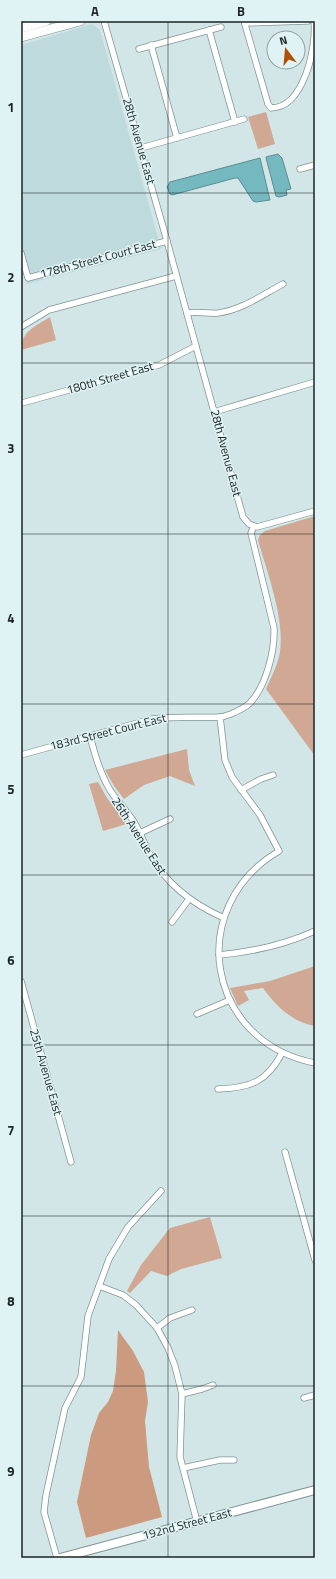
<svg xmlns="http://www.w3.org/2000/svg" width="336" height="1579" viewBox="0 0 336 1579" font-family="'Titillium Web',sans-serif">
<style>
.built{fill:#bedadc}
.green{fill:#d0a893}
.forest{fill:#cb9a7f}
.water{fill:#74b9bf;stroke:#5a8d91}
.lines{fill:none;stroke-linecap:round;stroke-linejoin:round}
.street-casing{stroke:#829495;stroke-width:7}
.secondary-casing{stroke:#829495;stroke-width:10}
.primary-casing{stroke:#829495;stroke-width:10}
.street{stroke:#fff;stroke-width:5.5}
.secondary{stroke:#fff;stroke-width:8}
.primary{stroke:#fff;stroke-width:9}
.grid{fill:none;stroke:#1e2525;stroke-width:1;stroke-opacity:0.55}
.labels{text-anchor:middle;stroke-width:3;stroke-linejoin:round;paint-order:stroke}
.street-label{font-size:12px;fill:#1e2525;stroke:#dff3f4}
.neatline{fill:none;stroke:#1e2525;stroke-width:1.5}
.grid-label{font-size:13px;text-anchor:middle;font-weight:bold;fill:#1e2525}
</style>
<rect width="100%" height="100%" fill="#d2e6e7"/>
<polygon class="built" points="92,24 100,30 161,249 27,284 21,262 21,45"/>
<g class="green">
<polygon points="266,112 275,144 258,149 248,117"/>
<path d="M50,317L56,340L21,350C21,331 36,326 50,317Z"/>
<path d="M315,516V756L266,689C271,677 278,665 280,652C285,619 267,572 258,540L260,535L265,531Z"/>
<polygon points="187,749 189,770 195,786 170,776 144,785 124,799 114,786 105,770"/>
<polygon points="98,782 107,798 127,824 103,831 89,784"/>
<path d="M315,966V1026C292,1022 276,1006 263,988L244,991L249,1000L238,1006L230,988L270,981Z"/>
<polygon points="210,1217 222,1258 181,1269 167,1276 151,1271 130,1293 127,1291 141,1265 170,1228"/>
</g>
<polygon class="forest" points="118,1330 133,1351 144,1372 148,1402 145,1421 149,1467 162,1517 86,1538 77,1502 91,1435 99,1413 108,1402 113,1391 116,1371"/>
<g class="water">
<polygon points="278,154 282,158 291,189 286,190 287,195 279,197 276,196 266,158 266,157"/>
<polygon points="260,158 270,200 256,202 253,201 238,178 235,178 172,195 170,194 167,187 170,182"/>
</g>
<g class="lines">
<defs>
<g id="street">
<polyline points="104,21 167,241 243,517 249,524 257,527 315,511"/>
<path d="M244,21L268,104L271,108C304,108 317,46 314,21"/>
<polyline points="245,23 308,21"/>
<polyline points="209,30 235,122"/>
<polyline points="151,45 177,138"/>
<polyline points="139,49 221,27"/>
<polyline points="141,148 244,119"/>
<polyline points="300,169 315,165"/>
<polyline points="21,253 28,278 167,241"/>
<path d="M187,313C198,311 207,314 218,313C242,310 262,295 283,284"/>
<polyline points="21,327 49,310 176,276"/>
<polyline points="22,403 159,365 196,346"/>
<polyline points="214,412 315,382"/>
<path d="M220,717L225,760L232,777L260,815L279,851C184,907 206,1042 315,1063"/>
<path d="M90,736C95,755 100,773 110,790C117,801 127,811 134,822C140,832 144,843 149,853C166,884 192,904 224,918"/>
<path d="M21,755L152,719C175,716 196,718 220,717C223,717 228,715 231,714C238,711 245,708 250,703C266,686 275,651 274,628L251,533L254,526"/>
<polyline points="241,790 261,779 273,775"/>
<polyline points="140,833 170,819"/>
<polyline points="172,922 189,899"/>
<path d="M219,955C252,952 284,945 315,931"/>
<polyline points="21,981 71,1162"/>
<polyline points="197,1014 230,1000"/>
<path d="M218,1089C250,1088 267,1082 282,1053"/>
<polyline points="285,1152 315,1260"/>
<polyline points="99,1286 123,1295 136,1305 157,1328 168,1348 175,1366 182,1394 180,1457 197,1522"/>
<polyline points="157,1328 170,1318 192,1310"/>
<polyline points="182,1394 202,1389 213,1385"/>
<polyline points="304,1398 315,1395"/>
<polyline points="183,1468 220,1460 234,1460"/>
<polyline points="57,1558 44,1512 46,1495 65,1408 81,1377 88,1316 109,1259 128,1227 161,1191"/>
</g>
<polyline id="secondary" points="60,1558 315,1490"/>
<g id="primary">
<polyline points="21,28 46,21"/>
<polyline points="21,37 80,21"/>
</g>
</defs>
<use href="#street" class="street-casing"/>
<use href="#secondary" class="secondary-casing"/>
<use href="#primary" class="primary-casing"/>
<use href="#street" class="street"/>
<use href="#secondary" class="secondary"/>
<use href="#primary" class="primary"/>
</g>
<path class="grid" d="M168,21V1558M21,193H315M21,363H315M21,534H315M21,704H315M21,875H315M21,1045H315M21,1216H315M21,1386H315"/>
<g class="labels">
<g class="street-label">
<text transform="translate(139 141) rotate(74)" y="4">28th Avenue East</text>
<text transform="translate(98 259) rotate(-15)" y="4">178th Street Court East</text>
<text transform="translate(110 378) rotate(-16)" y="4">180th Street East</text>
<text transform="translate(226 453) rotate(75)" y="4">28th Avenue East</text>
<text transform="translate(108 732) rotate(-14)" y="4">183rd Street Court East</text>
<text transform="translate(139 836) rotate(57)" y="4">26th Avenue East</text>
<text transform="translate(46 1072) rotate(74)" y="4">25th Avenue East</text>
<text transform="translate(187 1524) rotate(-15)" y="4">192nd Street East</text>
</g>
</g>
<rect width="336" height="1579" fill="none" stroke="#dff3f4" stroke-width="44"/>
<g transform="translate(286 50) rotate(344)"><circle r="19" fill="#dff3f4" stroke="#92a1a1"/>
<path d="M0-3L7 15L0 10L-7 15Z" fill="#b05101"/>
<text y="-6" font-size="11" font-weight="bold" text-anchor="middle" fill="#1e2525">N</text>
</g>
<rect x="22" y="22" width="292" height="1535" class="neatline"/>
<g class="grid-label">
<text x="95" y="16">A</text>
<text x="241" y="16">B</text>
<text x="11" y="112">1</text>
<text x="11" y="282">2</text>
<text x="11" y="453">3</text>
<text x="11" y="623">4</text>
<text x="11" y="794">5</text>
<text x="11" y="965">6</text>
<text x="11" y="1135">7</text>
<text x="11" y="1306">8</text>
<text x="11" y="1476">9</text>
</g>
</svg>
